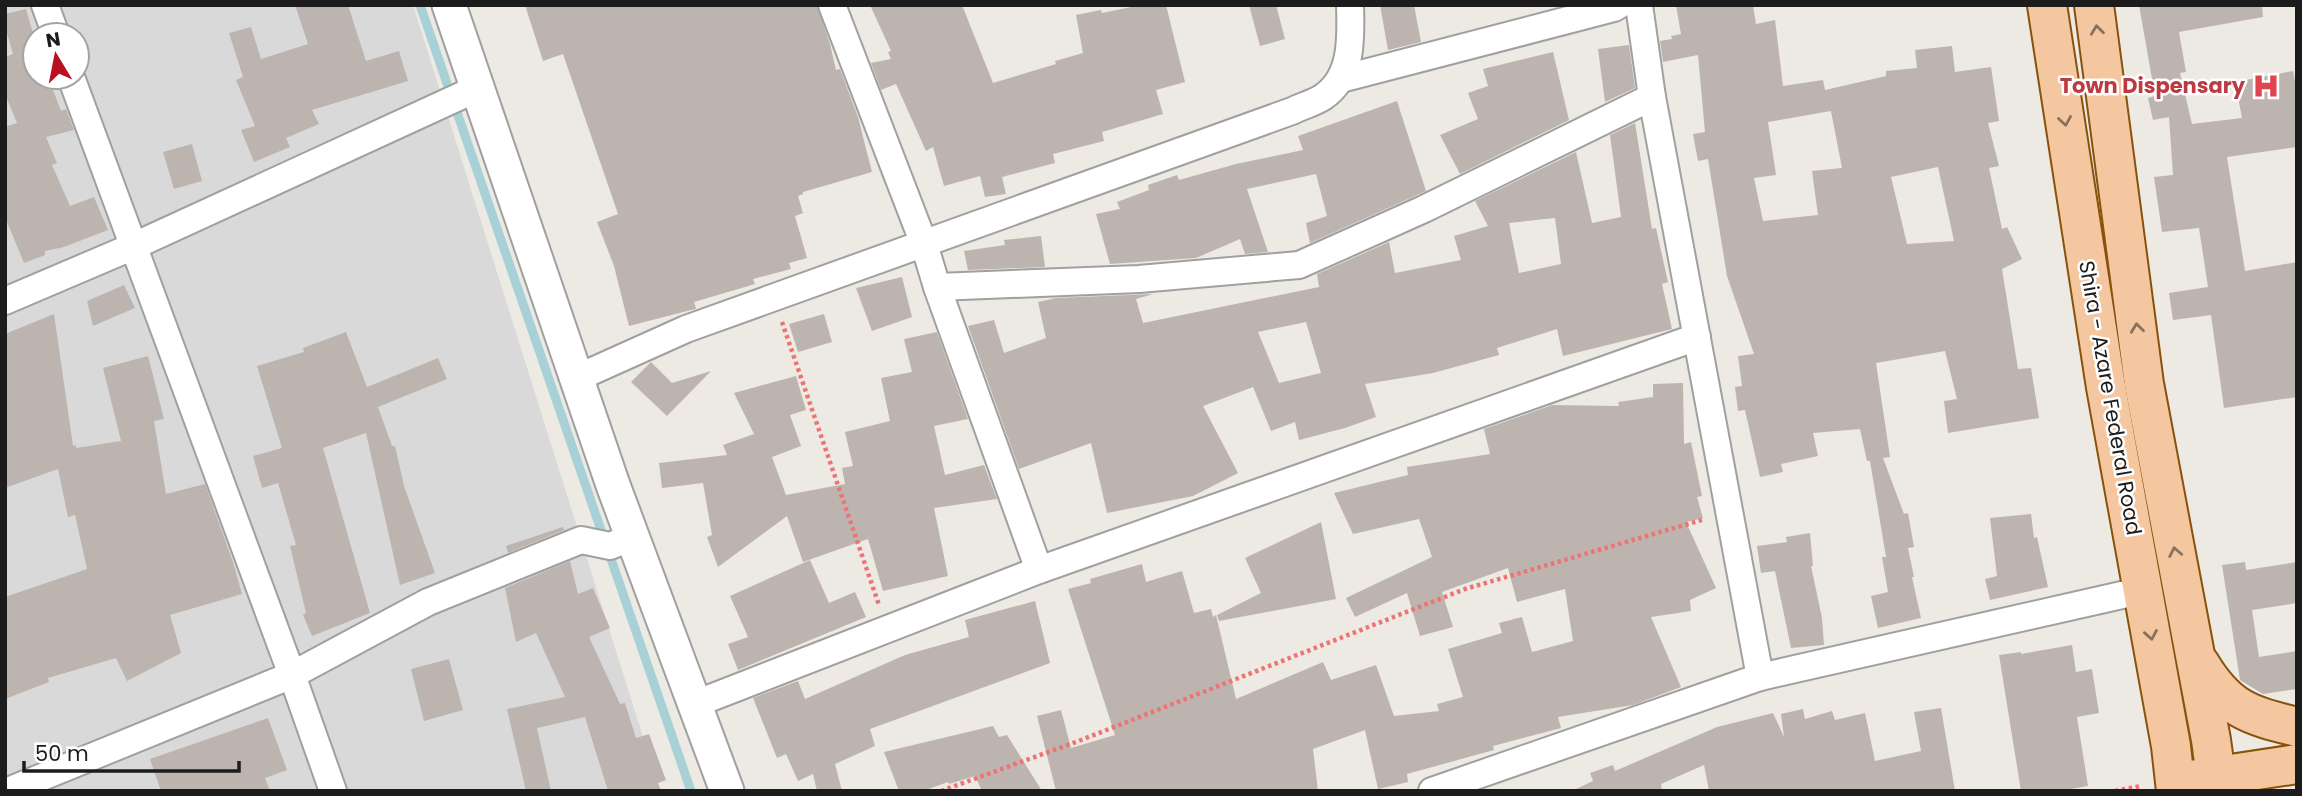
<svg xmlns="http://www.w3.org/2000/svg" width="2302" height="796" viewBox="0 0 2302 796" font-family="Poppins,sans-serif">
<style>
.residential{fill:#dad9da;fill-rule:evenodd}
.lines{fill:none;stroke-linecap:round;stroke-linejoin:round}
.stream{stroke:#a7d1d7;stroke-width:9}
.building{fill:#bdb4b0;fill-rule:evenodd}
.minor-casing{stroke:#a0a0a0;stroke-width:30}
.tertiary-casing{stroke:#a0a0a0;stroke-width:37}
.primary-casing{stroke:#89520c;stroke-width:42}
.path{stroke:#ee7373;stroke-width:4.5;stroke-dasharray:3.5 3.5;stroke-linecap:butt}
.minor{stroke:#fff;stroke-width:26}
.tertiary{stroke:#fff;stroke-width:33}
.primary{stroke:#f4c7a1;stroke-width:38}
.oneway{stroke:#88725e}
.labels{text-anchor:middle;stroke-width:5;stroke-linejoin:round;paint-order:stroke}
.health-label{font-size:21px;font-weight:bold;fill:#be3a42;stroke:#fff;text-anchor:end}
.street-label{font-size:21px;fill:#1c1c1c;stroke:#fff}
</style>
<rect width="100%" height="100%" fill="#ede9e3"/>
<path class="residential" d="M5,5H413L660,791H5ZM35,35H77V77H35Z"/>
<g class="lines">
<polyline class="stream" points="420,5 691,791"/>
</g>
<g class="building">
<polygon points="295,5 348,5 366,61 399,51 408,81 312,110 319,124 286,138 290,147 254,162 241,130 255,126 236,80 243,77 229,33 251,27 261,59 308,44"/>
<polygon points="525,5 817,5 830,44 836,70 840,69 858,117 872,172 803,192 803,194 798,196 803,213 795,216 807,258 789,263 791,269 753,279 755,284 694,302 696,309 691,310 629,326 614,266 597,222 618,214 563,54 543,61"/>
<polygon points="870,5 962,5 993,83 1056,64 1055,61 1083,53 1076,15 1101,10 1102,13 1141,5 1166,5 1185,82 1156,90 1163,114 1102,132 1104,141 1053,154 1055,163 1002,177 1006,194 985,197 980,176 944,186 933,147 926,151 896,84 881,90 871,63 891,59 888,52 891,51"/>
<polygon points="1249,5 1276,5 1285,39 1260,46"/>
<polygon points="1380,5 1414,5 1421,42 1388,50"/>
<path d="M1676,5H1753L1756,24L1775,20L1783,86L1823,80L1825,90L1886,76V71L1917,68L1915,50L1952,46L1955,72L1991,67L1999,121L1988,123L1999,166L1989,168L2002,229L2007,227L2022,259L2002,269L2018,369L2031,368L2039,418L1948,433L1944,401L1957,399L1945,351L1876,363L1890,457L1883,458L1904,514L1908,513L1914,547L1908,548L1914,577H1912L1921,618L1878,628L1871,596L1888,592L1882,557H1886L1870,461H1867L1860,429L1813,433L1818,456L1781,464L1783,472L1760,477L1745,410L1738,411L1735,387L1742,386L1738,356L1754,354L1727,276L1708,159L1698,161L1693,134L1705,132L1698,55L1663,62L1660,41L1672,39L1671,36L1681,34ZM1831,111L1842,168L1812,171L1818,215L1763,221L1754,178L1776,175L1768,122ZM1938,167L1954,241L1907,244L1891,177Z"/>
<polygon points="2139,5 2262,5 2263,17 2179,32 2186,72 2180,73 2192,124 2242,118 2235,82 2293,71 2297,90 2297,147 2227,157 2245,271 2297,262 2297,397 2224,408 2211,315 2173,320 2169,293 2208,287 2199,228 2162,232 2154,177 2173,175 2169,117 2153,120 2148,98 2155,96"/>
<polygon points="26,9 35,40 35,77 48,77 61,111 66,109 74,130 46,137 57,163 52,165 70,206 94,197 108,230 64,247 45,251 45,255 24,263 5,217 5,127 17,123 5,94 5,57 13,54 5,26 5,14"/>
<polygon points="1629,45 1635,88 1605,102 1598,49"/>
<polygon points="1553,52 1569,120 1460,174 1440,135 1478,119 1468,93 1488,86 1483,69"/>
<polygon points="1397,101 1426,191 1310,243 1306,223 1327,216 1316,174 1247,189 1268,252 1245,254 1240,239 1196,258 1110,264 1096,214 1120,209 1117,202 1149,190 1148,185 1177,175 1179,180 1236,164 1303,150 1298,136"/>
<path d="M1635,123L1652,229L1656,228L1668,282L1662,284L1672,329L1563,356L1557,329L1497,348L1499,355L1433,373L1365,384L1376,417L1345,428L1299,440L1295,422L1271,431L1253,387L1203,406L1238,473L1193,496L1107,513L1091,443L1019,469L968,326L994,320L1004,353L1046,338L1038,302L1056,298L1153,294L1136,299L1143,323L1319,287L1317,274L1389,242L1395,273L1461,260L1454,236L1488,226L1475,201L1576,152L1592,223L1621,217L1610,135ZM1555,218L1561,264L1519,273L1509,223ZM1306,322L1321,373L1279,383L1258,332Z"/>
<polygon points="192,144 202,181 174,189 163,152"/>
<polygon points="1041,236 1045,267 968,270 964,251 1005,245 1004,240"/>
<polygon points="902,277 912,317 872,331 856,288"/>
<polygon points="124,285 135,308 93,326 87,301"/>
<polygon points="54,314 73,446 76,445 76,448 121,441 103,368 148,356 164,419 154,421 166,494 205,484 233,562 242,594 170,615 181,653 127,681 116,658 48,678 49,682 5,699 5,597 87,569 75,515 68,517 58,469 5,488 5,334"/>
<polygon points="824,314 832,342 798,352 789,324"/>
<polygon points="346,332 367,387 438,358 447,379 378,407 392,446 395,446 404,486 435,573 400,585 366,433 323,448 370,613 312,636 303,615 306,613 290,546 296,545 278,483 262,488 253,456 282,448 257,366 304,352 303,348"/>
<polygon points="937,332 968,419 934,426 945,475 984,465 997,499 934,508 948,576 883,591 868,539 803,562 787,516 718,567 707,537 712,535 703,483 662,488 659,463 727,455 723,445 754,434 734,393 796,376 806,410 790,415 801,446 772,457 786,495 845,484 842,468 853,466 845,432 890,421 881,378 912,372 904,339"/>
<polygon points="651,362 672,383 711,371 667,416 631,382"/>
<polygon points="1683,383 1684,444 1691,442 1702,496 1697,497 1703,518 1686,522 1716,588 1690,600 1691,611 1651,617 1681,687 1633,705 1558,717 1561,728 1493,746 1494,750 1407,774 1408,782 1378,789 1365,730 1313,749 1318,791 1056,791 1037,716 1061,710 1071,748 1115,735 1068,589 1091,583 1090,579 1142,564 1146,582 1182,571 1194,613 1211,609 1213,617 1216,615 1236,699 1323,662 1331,680 1376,665 1394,716 1439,711 1437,704 1463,697 1448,649 1502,633 1499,623 1522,617 1532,652 1573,641 1565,589 1517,602 1508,568 1442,592 1453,627 1420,636 1407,593 1355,617 1346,598 1432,557 1419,519 1353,534 1334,493 1408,475 1407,467 1490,454 1484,429 1552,405 1619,406 1618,402 1653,397 1653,384"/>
<polygon points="2031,514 2034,538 2037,537 2048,587 1990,600 1985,579 1997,576 1990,518"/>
<polygon points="1321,522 1336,599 1219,621 1217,615 1261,593 1245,558"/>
<polygon points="563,527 564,530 508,553 506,546"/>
<polygon points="1810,533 1813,566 1811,566 1822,618 1824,645 1791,648 1775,571 1761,573 1757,546 1787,542 1786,537"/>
<polygon points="810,560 829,603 855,592 866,617 738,670 728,644 748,637 730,596"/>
<polygon points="570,561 578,594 593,588 610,628 589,637 620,704 625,703 636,738 649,734 666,780 658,783 661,791 608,791 585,717 537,728 551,791 526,791 507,709 565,697 536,633 516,642 505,588"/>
<polygon points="2245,562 2246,570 2297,562 2297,603 2252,610 2259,657 2297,651 2297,689 2263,694 2240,680 2222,565"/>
<polygon points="1035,601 1050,663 870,729 875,746 835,764 842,791 817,791 813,774 798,781 786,754 777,758 753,698 798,681 805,699 905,655 969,637 965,620"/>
<polygon points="2072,645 2076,672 2092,669 2099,713 2077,717 2088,786 2059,791 2021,791 1999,655 2021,652 2021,654"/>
<polygon points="449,659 463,710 424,721 411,669"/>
<polygon points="1941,708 1955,791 1709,791 1704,765 1661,784 1662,791 1572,791 1593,781 1590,773 1613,765 1615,771 1717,727 1773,713 1784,737 1781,714 1803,709 1805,719 1832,711 1835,720 1865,713 1875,761 1921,751 1914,712"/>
<polygon points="268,718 287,770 265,778 270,791 161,791 150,759"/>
<polygon points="993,726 999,737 1007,735 1042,791 982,791 975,776 949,784 948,782 923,791 899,791 884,752"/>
</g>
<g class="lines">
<defs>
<g id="minor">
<polyline points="45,5 56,35"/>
<polyline points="832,5 924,244 937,287 1039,570"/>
<polyline points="1639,5 1652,97 1760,677"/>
<polyline points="71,77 292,675 333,791"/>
<polyline points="1341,79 1614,8 1619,5"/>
<polyline points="937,287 1139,279 1299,265 1424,209 1652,97"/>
<polyline points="5,301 134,246 478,88"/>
<path d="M577,378L686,329L1292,111C1302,106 1314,103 1323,97C1353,77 1351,37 1350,5"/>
<polyline points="695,704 1039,570 1697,337"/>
<polyline points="8,791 292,675 428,602 581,540 610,546 632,537"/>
<polyline points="1432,791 1760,677 2144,590"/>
</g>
<polyline id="tertiary" points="449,5 613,485 727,791"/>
<g id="primary">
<polyline points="2047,5 2106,387 2171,746 2176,791"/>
<polyline points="2094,5 2144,384 2211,740 2218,791"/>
<path d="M2200,664C2227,709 2248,715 2297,727"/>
<polyline points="2191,780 2297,764"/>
</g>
</defs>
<use href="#minor" class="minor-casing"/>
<use href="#tertiary" class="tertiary-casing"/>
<use href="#primary" class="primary-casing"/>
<g class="path">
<polyline points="782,322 879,605"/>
<polyline points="941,791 1076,742 1465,589 1705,519"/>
<polyline points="2115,791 2141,786"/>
</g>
<use href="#minor" class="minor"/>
<use href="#tertiary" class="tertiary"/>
<use href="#primary" class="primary"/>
</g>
<defs><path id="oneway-chevron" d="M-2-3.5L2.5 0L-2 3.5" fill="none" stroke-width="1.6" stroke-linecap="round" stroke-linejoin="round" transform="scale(1.75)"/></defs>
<g class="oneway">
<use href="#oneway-chevron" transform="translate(2097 30) rotate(-97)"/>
<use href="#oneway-chevron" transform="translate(2065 121) rotate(81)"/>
<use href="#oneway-chevron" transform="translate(2137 328) rotate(-97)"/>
<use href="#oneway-chevron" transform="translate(2175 552) rotate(-101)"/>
<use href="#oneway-chevron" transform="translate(2151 635) rotate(80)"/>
</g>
<defs>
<symbol id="hospital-bare" viewBox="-9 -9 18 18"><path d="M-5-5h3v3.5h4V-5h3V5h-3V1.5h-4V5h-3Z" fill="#e0444e" stroke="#fff" stroke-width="2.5" paint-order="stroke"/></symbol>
</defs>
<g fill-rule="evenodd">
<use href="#hospital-bare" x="2247" y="67" width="38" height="38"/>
</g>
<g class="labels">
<g class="health-label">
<text x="2245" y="93">Town Dispensary</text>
</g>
<g class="street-label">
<text transform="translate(2110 398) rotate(80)" y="7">Shira - Azare Federal Road</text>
</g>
</g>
<rect width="2302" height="796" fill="none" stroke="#1c1c1c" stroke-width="14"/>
<g transform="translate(56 56) rotate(350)"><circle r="33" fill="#ffffff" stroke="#a4a4a4" stroke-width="2"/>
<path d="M0-5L12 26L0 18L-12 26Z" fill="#b91022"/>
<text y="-10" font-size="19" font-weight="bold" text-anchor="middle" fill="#1c1c1c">N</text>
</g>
<path d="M24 761v10h215v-10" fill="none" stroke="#1c1c1c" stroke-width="3.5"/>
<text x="35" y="761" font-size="21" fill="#1c1c1c" stroke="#ffffff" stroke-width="5" paint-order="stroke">50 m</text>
</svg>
